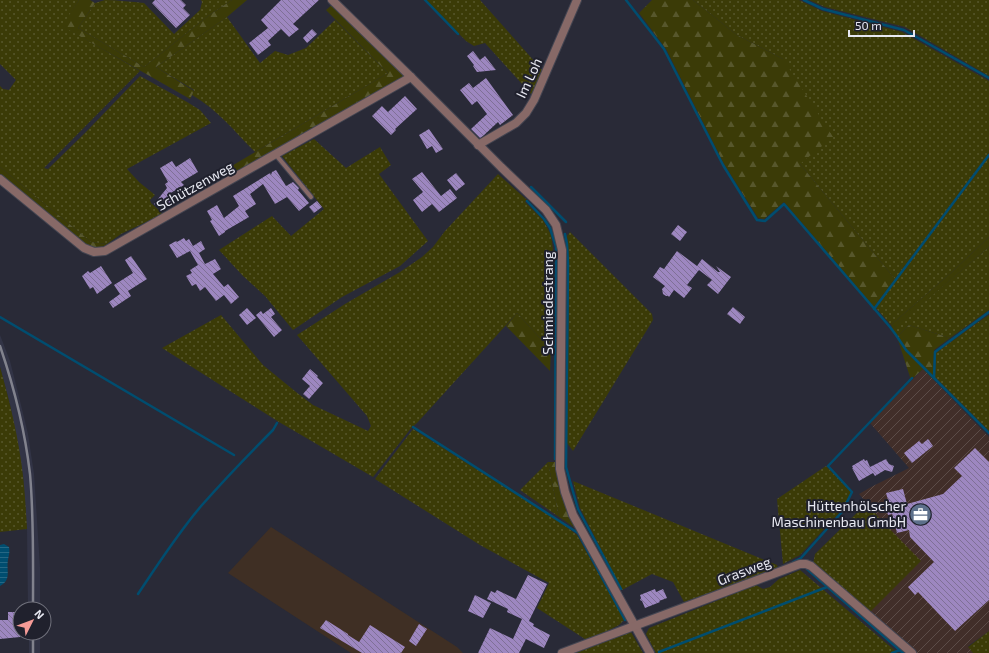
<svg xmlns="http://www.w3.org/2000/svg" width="989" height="653" viewBox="0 0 989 653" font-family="'Exo 2',sans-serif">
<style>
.commercial{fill:#3f2f24}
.industrial{fill:url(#industrial-furrows)}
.built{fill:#323446}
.green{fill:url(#green-dots)}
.forest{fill:url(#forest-firs)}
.water{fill:url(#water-rules)}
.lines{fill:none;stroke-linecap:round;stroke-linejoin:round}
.stream{stroke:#004d6f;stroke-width:2.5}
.building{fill:url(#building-back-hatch)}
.lane-casing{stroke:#444551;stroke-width:6}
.street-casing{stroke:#444551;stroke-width:10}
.lane{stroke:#876967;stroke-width:4}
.street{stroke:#876967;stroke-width:8}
.rail{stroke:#81828d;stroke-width:2.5}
.labels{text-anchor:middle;stroke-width:4;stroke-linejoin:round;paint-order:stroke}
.street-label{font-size:14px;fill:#e8e9f2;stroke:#20212d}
.poi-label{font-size:14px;fill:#e8e9f2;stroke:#20212d;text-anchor:end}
</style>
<defs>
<pattern id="industrial-furrows" width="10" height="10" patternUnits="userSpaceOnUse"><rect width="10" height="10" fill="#412e29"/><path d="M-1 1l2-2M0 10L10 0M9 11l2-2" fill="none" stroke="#5c4c48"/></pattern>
<pattern id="green-dots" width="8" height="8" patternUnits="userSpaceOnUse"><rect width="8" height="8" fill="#3b3b07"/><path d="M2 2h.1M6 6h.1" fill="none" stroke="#57572c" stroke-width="1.8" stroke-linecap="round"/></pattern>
<pattern id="forest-firs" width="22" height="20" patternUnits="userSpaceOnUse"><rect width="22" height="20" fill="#3b3b07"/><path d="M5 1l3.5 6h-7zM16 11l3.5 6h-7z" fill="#57572c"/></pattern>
<pattern id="water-rules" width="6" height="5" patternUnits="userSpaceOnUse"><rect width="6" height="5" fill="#004d6f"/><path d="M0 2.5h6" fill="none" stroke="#256784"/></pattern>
<pattern id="building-back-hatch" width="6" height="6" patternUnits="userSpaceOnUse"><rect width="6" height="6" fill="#9d87c0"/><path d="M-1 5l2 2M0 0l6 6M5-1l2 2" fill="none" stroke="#7f7096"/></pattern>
</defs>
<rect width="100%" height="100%" fill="#292a37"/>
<polygon class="commercial" points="271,527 457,647 463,653 351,653 228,573"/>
<polygon class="industrial" points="923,369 989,437 989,631 968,646 973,653 917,653 870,612 881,520 859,494 871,487 909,468 870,423"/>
<g class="built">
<polygon points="0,335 10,361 20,401 28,434 34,474 40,567 40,609 28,609 27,529 23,476 10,404 0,367"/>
<rect x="29" y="633" width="11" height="20"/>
</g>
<g class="green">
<polygon points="0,0 79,0 63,26 140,71 44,168 48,169 85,133 140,76 187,102 200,110 211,123 127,169 139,182 155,195 150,200 151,203 163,214 121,234 107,244 91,242 0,167 0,86 3,89 9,90 16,80 0,64"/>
<path d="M105,0C118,0 131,2 144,3L174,34L200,10L202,2L201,0H232L208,16L144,67L78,28L95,3Z"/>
<polygon points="426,0 480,0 543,71 532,95 485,43 474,46 466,41"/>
<polygon points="693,0 799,0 822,11 902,32 989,81 989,153 895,279 800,164 783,59 737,35"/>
<polygon points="809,0 989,0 989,76 905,27 825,7"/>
<path d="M227,17L260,63L275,51L288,55L306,48L335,20L388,73L255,152C235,132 217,109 192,95L194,90L156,67Z"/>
<polygon points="314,139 346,168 380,147 391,165 379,174 428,241 400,266 342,297 293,330 265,296 243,276 219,250 272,216 291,236 324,209 282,156"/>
<polygon points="989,157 989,237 953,271 891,325 876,308"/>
<polygon points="498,174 527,200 525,202 543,220 551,235 554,256 551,350 517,313 417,423 412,427 373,477 279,422 162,348 221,315 263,365 296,392 313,405 368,431 371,426 367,416 297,335 345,304 400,272 422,257 433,247 445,231"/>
<polygon points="570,232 652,314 653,320 573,451 567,443 569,265 568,244 567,236"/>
<polygon points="989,247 989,310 950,338 909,325 897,337 891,330"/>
<polygon points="989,315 989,431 935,377 936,353 977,323"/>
<path d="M0,367C10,403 19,439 23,476C25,494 26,511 27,529L0,532Z"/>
<polygon points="413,429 563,524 577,535 624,620 619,625 588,641 537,608 549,583 480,545 375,479"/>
<polygon points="548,462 559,517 520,490"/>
<polygon points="826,466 851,492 841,511 800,555 783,564 777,499"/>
<polygon points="573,481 777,565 778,568 684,602 673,582 652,574 622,590 580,508"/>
<polygon points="867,503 881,520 921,561 870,612 813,564 815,554"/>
<polygon points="800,570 898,653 656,653 646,634 649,628 756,585 763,589 770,587 779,579"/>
<polygon points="989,631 989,653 973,653 968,647"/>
<polygon points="631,632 643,653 576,653"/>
</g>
<g class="forest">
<polygon points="79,0 90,0 95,3 78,28 144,67 208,16 232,0 247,0 227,17 156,67 194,91 190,99 62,26"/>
<polygon points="652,0 693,0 737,35 783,59 833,137 800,164 895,279 874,307 784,202 764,219 758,218 724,164 666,49 639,13"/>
<polygon points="333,4 406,77 230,177 225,170 388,73 326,10"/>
<path d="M0,167L91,242L107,244C98,251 95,248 85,245L0,175Z"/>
<polygon points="989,237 989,247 893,329 891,325 953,271"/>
<polygon points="517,313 551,350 550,371 506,326"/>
<polygon points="909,325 950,338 934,350 933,379 923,369 911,380 897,337"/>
<path d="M548,462H555C557,487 566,509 578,530L559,517Z"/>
</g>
<path class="water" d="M4,544L9,547C10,553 9,554 8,560C6,570 12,580 0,586V545Z"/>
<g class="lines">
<g class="stream">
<polyline points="425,0 458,34"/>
<polyline points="626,0 664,49 723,165 757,220 765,221 784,204 890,327 896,335 906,350 934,378"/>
<polyline points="804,0 823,9 904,30 989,78"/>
<polyline points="531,187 566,222"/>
<polyline points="527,201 544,219 550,228 556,247 555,459"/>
<polyline points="565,234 567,244 568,264 566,467 578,509 621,589"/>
<polyline points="874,309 989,155"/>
<polyline points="989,312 935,352 934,378 989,433"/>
<polyline points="0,317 234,455"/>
<polyline points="413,427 578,533 625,620"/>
<polyline points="793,562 801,558 842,512 852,492 828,466 912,378"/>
<polyline points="807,569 903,653"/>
<path d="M138,594C158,564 178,533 202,505C225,479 249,454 273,430L277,423"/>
<polyline points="659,652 827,587"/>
<polyline points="892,653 900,650"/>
</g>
</g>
<g class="building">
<polygon points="155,0 181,0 186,5 183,8 190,15 176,28 152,3"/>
<polygon points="281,0 319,0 293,24 299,29 289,37 281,29 268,41 271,45 258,55 249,43 268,28 261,20"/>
<polygon points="312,29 317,34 307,43 303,38"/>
<polygon points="473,51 480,60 485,56 496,70 477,72 473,66 474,65 467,56"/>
<polygon points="486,78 513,115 500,125 498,122 483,136 480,138 471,129 487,114 477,101 472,105 460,90 469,83 473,88"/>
<polygon points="405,96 417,109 395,129 396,130 391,135 372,116 382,106 388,112"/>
<polygon points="429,129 443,149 436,153 432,146 427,149 419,135"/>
<polygon points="190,158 198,172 181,182 184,185 169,194 174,199 164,211 154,204 167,188 165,184 168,182 160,168 172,161 176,167"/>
<polygon points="276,170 286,186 293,182 299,188 298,190 309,203 299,211 287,197 275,204 263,184 250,194 256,204 245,211 249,217 225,231 225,232 219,236 210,221 212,220 207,211 217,205 224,218 239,206 233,196 270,173 271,175 272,172"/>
<polygon points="422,172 441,196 450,189 457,198 439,212 432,204 422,212 413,200 423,192 412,179"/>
<polygon points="456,173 465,184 456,191 447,180"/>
<polygon points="317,201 322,207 314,213 309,207"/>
<polygon points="678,225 687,232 680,241 671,234"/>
<polygon points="184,238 186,241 189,239 193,246 201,241 205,249 199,253 205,264 215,259 221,269 213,274 224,287 228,284 239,297 231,304 224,295 216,301 205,287 200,291 196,284 192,286 186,276 192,273 190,270 198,265 190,251 177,258 169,245 176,241 177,242"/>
<polygon points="677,251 697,266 702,259 718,272 720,272 716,266 731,277 718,294 707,285 712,280 699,270 687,285 692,288 684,298 674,290 669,297 668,296 666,296 663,294 662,289 665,286 653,277 660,267 664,269"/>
<polygon points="131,256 147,279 128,291 131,296 113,308 109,302 120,294 114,285 133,273 125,260"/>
<polygon points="101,266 112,283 97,294 93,287 90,289 82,276 88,271 90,273"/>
<polygon points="733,307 745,317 740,324 727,314"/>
<polygon points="247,308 256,318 247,325 239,315"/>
<polygon points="271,308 275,314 271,317 282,330 274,337 256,315 261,311 263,314"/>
<polygon points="310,369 318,376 317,377 323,383 309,399 303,394 310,386 302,379"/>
<polygon points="928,439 933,446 912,463 904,453 919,441 922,444"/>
<polygon points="975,448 989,462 989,600 955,631 918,592 915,595 908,587 934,562 910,537 909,530 897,533 892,514 888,515 886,509 890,507 886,493 903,489 907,504 943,494 962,476 954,468"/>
<polygon points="864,459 865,461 867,460 870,467 886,459 889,464 894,466 892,472 885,470 875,476 873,473 859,481 852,468 853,468 852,466"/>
<polygon points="528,575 547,584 529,621 534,624 533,626 550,635 544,648 526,639 519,653 478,653 490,628 513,639 522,619 507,612 508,609 487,599 491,591 495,593 497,590 516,599"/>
<polygon points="655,589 656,592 663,589 667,598 659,601 660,602 645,608 642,601 640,600 641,598 640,595"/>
<polygon points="475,595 491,603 483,618 468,611"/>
<polygon points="8,612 20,612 20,637 0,639 0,620 8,620"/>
<polygon points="326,620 348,634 348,635 359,642 370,625 405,647 401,653 362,653 320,628"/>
<polygon points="419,624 427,629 416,646 409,641"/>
</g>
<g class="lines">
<defs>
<polyline id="lane" points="276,155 311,197"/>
<g id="street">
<polyline points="332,0 411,77 501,167 546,210 556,225 562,250 560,469 565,492 573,515 650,653"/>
<polyline points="478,145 516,123 526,113 534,100 577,0"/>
<polyline points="0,179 84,248 94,252 105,251 411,77"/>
<polyline points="562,653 800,564 806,564 811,566 912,653"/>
</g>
</defs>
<use href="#lane" class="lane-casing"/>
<use href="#street" class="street-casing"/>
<use href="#lane" class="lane"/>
<use href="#street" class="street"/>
<g class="rail">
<path d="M0,346C14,387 25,431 30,474C34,519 33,564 33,609"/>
<polyline points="33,633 33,653"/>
</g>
</g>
<defs>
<symbol id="office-disc" viewBox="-11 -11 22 22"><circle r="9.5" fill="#5c6f8a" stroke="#20212d"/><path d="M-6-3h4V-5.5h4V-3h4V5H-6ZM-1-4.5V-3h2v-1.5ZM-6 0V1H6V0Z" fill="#fff"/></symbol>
</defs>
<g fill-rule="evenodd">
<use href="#office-disc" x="908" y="502" width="25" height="25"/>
</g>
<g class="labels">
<g class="street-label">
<text transform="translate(529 78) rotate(-65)" y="5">Im Loh</text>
<text transform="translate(195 186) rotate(-29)" y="5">Schützenweg</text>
<text transform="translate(548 303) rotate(-90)" y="5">Schmiedestrang</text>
<text transform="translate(744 571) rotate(-21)" y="5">Grasweg</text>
</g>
<g class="poi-label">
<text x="906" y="511">Hüttenhölscher<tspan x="906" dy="16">Maschinenbau GmbH</tspan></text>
</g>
</g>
<g transform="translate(32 621) rotate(48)"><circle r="19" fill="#20212d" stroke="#70717c"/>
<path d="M0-3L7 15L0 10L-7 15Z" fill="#f59b97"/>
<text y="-6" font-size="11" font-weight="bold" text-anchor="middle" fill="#e8e9f2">N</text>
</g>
<path d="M849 30v6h65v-6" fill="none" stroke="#e8e9f2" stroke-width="2"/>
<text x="855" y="30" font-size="12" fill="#e8e9f2" stroke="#20212d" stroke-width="3" paint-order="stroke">50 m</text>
</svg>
